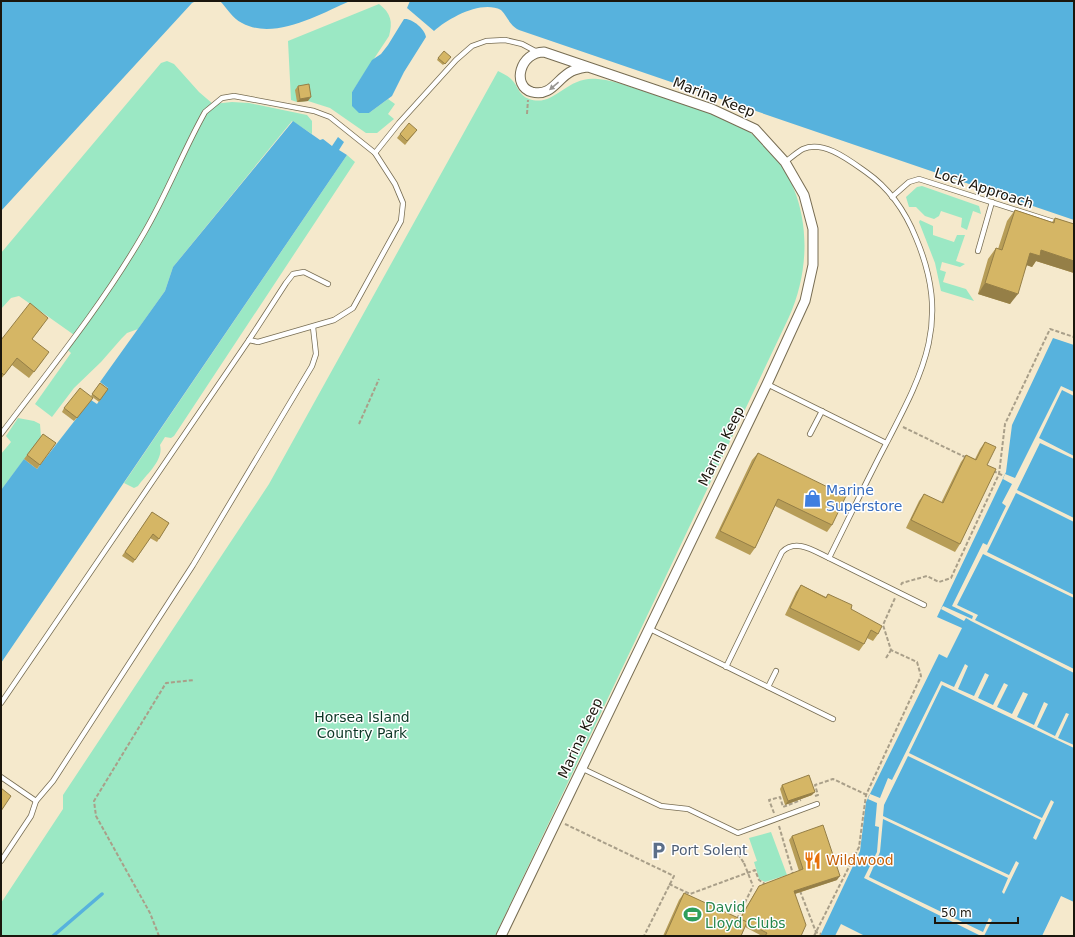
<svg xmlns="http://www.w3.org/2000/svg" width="1075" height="937" viewBox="0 0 1075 937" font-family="'DejaVu Sans',sans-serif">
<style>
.green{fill:#9be8c4}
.water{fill:#57b2dd}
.pier{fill:#f5e9cc}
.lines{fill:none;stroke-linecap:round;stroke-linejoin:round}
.stream{stroke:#57b2dd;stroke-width:3.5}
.lane-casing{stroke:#776d53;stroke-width:6}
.street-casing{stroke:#776d53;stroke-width:11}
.path{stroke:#a99f89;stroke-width:2;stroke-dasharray:4 2;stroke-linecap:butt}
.lane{stroke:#fff;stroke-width:4.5}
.street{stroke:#fff;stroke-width:9}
.path-bridge{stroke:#a99f89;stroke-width:2;stroke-dasharray:4 2;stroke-linecap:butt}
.wall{fill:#b79d57}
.shaded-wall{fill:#957f47}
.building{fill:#d5b665;stroke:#957f47}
.oneway{fill:#989692}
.labels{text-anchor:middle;stroke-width:3;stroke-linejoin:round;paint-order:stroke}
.street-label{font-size:14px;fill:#1b160c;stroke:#fff}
.shop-label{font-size:14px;fill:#366cbe;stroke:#fff;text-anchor:start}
.park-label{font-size:14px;fill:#0c3625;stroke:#fff}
.service-label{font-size:14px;fill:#4e5e75;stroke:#fff;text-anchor:start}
.food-label{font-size:14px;fill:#c56008;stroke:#fff;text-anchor:start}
.leisure-label{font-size:14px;fill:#27864d;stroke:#fff;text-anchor:start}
</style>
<rect width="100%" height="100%" fill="#f5e9cc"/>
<g class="green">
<path d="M379,4C391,13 393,22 389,36L352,92L369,113L388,99L395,104L388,114L394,119L377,133H366L330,108L308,101L297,102L291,100L288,41Z"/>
<polygon points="167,61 174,64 199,92 213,104 232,102 249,103 307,115 312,121 312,134 292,121 173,267 165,291 138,329 127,333 122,338 101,362 74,388 52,417 35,404 71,353 68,350 77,337 19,296 11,298 1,309 1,253 161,63"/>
<path d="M498,71C502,73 508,76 511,79C518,85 518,95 529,99C555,108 566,75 598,79C619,81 640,91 659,96C684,104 710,110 733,122C806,160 820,248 789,317L495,936H1V903L63,809V795L269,484Z"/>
<path d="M347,155L355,162L174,436L171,438L165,437L160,445C164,460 147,474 138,486L134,488L124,483Z"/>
<polygon points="922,186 979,206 981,214 973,211 967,230 961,227 962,218 941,211 939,216 934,219 925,216 916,207 909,207 906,197 917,187"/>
<polygon points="920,220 933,226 933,235 954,242 957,235 965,235 956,261 965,264 960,267 942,262 940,270 946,272 943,282 966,289 974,301 941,291 935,263 919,222"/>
<polygon points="18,418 34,421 40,424 41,437 1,490 1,454 11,442 6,436"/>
<polygon points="771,832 787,875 765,882 759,879 754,862 757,861 749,838"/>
</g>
<g class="water">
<polygon points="1,1 196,1 192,3 1,211"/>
<path d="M220,1H350C320,14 274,41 242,23C232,18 227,8 220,1Z"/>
<path d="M410,1H1074V220L519,30C509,25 508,17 501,10C481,0 449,18 434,31L407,8Z"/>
<path d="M404,19C412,18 425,29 426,37L404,72L392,96L369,113H359L352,106V92L372,60L381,54L388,45Z"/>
<polygon points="293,121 320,140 323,139 332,146 338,137 344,142 339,150 347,155 1,663 1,490 24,459 37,469 90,401 91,400 97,404 108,388 100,382 165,291 173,267"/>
<polygon points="1053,338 1074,345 1074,902 1061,896 1042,936 820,936 860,851 866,802 939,654 947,658 962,628 937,617 1006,472 1012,425"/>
</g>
<g class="pier">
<polygon points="1061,386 1074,392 1074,396 1062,390 1039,438 1074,456 1074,459 1040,443 1017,490 1074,518 1074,522 1016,493 987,552 1074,595 1074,598 983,554 957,605 978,615 975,620 1074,669 1074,673 971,621 966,618 964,621 941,609 943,606 972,619 973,616 952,606 983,543 987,545 1006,506 1002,503 1012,484 1003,479 1005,474 1015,478"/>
<polygon points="965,664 968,666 958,689 974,696 985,673 989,675 978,698 993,705 1004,683 1008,685 997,707 1012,714 1023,692 1028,694 1017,717 1034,725 1044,702 1048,704 1037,727 1055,736 1066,713 1069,714 1058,738 1074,745 1074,748 942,685 909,753 1042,818 1051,800 1054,802 1036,840 1033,838 1041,820 908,756 884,805 883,816 1009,875 1016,861 1019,863 1004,894 1002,892 1008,878 883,819 880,852 869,877 983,932 989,918 992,920 984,936 981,936 864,878 877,852 879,827 875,826 877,803 868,799 870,794 880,798 888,778 892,780 941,681 954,687"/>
<polygon points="841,924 865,936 835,936"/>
</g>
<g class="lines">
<polyline class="stream" points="53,936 102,894"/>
<defs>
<g id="lane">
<polyline points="375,153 399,123 456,60 472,46 486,41 505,40 522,44 537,52"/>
<path d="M785,162C791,158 797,152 803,149C824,140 849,160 866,172C889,188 906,213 916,238C951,321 924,371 886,444C866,482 848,520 829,558L924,605"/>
<polyline points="892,197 909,182 919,179 1057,223"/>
<polyline points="978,251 992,202"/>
<polyline points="767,384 886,443"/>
<path d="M1,434C51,368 103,304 144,233C167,194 183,151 205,112L222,98L234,96L314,111L330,117L375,153L395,184L403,203L401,221L353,308L334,320L258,342L249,340"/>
<polyline points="810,434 822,411"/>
<polyline points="648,628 833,719"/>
<path d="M726,667L782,552C796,538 814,551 829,558"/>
<polyline points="768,687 776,671"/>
<polyline points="1,703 249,340 286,283 293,274 304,272 328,284"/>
<polyline points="581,768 661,806 688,809 738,833 817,804"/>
<polyline points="1,777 36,801"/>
<polyline points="1,861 31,816 36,801 53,781 193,565 312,366 316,354 313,327"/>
</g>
<path id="street" d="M501,936L767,384L805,301L813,265V229L804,195L785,162L755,129L712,109L544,52C520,52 511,86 532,92C552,97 557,78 572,71C576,69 582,68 587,67"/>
</defs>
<use href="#lane" class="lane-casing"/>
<use href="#street" class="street-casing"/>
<g class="path">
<polyline points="527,114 528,100"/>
<polyline points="359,424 379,379"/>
<polyline points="903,427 967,458"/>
<polyline points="993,471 1004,476"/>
<polyline points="901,585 902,583 927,576 939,582 951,578 999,474 1005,424 1050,329 1074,337"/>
<polyline points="886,658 891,650"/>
<polyline points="815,796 818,795 815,785 833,779 869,796"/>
<polyline points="774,813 769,800 780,797 783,807 801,800"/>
<polyline points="565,824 674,876 644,936"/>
<polyline points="779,826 793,874"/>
<polyline points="738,854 744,863"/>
<polyline points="669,884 690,894 755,870 759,880 765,884"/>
<polyline points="800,891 816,932 821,934"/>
<polyline points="737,919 753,886"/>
<polyline points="159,936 150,913 96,816 94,801 166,683 194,680"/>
<polyline points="814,936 859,847 866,795 921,676 917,662 891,650 883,625 895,598"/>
</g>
<use href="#lane" class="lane"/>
<use href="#street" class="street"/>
<polyline class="path-bridge" points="744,863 753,886"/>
</g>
<g class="wall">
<polygon points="438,58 449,59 443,65 437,60"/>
<polygon points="298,86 308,101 297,102 295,90"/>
<polygon points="417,130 405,145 397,138 400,134"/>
<polygon points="1015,210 1052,222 1055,218 1074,224 1074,273 1036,261 1032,267 1027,265 1010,304 978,294 988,259 996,248 998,249 1007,221"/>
<polygon points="43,325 32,339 44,359 29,378 12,365 1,379 1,340"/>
<polygon points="100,383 108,389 99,402 91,396"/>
<polygon points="93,398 74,421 62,412 64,408"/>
<polygon points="43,434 56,443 37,469 24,459"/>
<polygon points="985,442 987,465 960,544 955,552 906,528 919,501 924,494 941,503 961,462 966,455 975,459 980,449"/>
<polygon points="758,453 832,525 827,532 775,506 755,548 750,555 715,538 752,460"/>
<polygon points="152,512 169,523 157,542 150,538 133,563 122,556"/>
<polygon points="801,585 826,597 828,594 851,609 878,634 873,641 867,638 864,644 859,651 785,615 796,592"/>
<polygon points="782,785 812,795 785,805 780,789"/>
<polygon points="792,836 837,880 795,894 801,936 762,936 745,927 741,936 663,936 679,900 684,893 739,919 759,886 799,871 789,840"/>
</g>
<g class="shaded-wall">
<polygon points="311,97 308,101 297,102 300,99"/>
<polygon points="1041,250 1074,261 1074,273 1036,261 1032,267 1023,264 1030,253"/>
<polygon points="985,283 1018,294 1010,304 978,294"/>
<polygon points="815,792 812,795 785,805 788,801"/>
<polygon points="840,876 837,880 791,895 794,891"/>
</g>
<g class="building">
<polygon points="444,51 451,57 445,64 438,58"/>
<polygon points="309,84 311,97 300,99 298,86"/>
<polygon points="409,123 417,130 407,141 400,134"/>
<polygon points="1015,210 1054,223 1055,218 1074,224 1074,261 1041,250 1040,256 1030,253 1018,294 985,283 996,248 1002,250"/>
<polygon points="30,303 48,318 32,339 49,352 34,372 17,358 4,375 1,372 1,340"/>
<polygon points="100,383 108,389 100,400 92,394"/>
<polygon points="80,388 93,398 77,418 64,408"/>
<polygon points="43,434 56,443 40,465 27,455"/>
<polygon points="985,442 996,447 987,465 996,469 960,544 911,520 924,494 943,503 966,455 976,460"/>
<polygon points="758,453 846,496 832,525 778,499 755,548 720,531"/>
<polygon points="152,512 169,523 159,539 153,534 135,560 125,552"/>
<polygon points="801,585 826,598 828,594 852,605 851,609 882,626 878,634 871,630 864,644 790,608"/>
<polygon points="809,775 815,792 788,801 782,785"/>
<polygon points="1,788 11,796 1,811"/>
<polygon points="823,825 840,876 794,891 806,925 801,936 765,936 767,933 740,919 759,886 803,869 792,836"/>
<polygon points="684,893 747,922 741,936 665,936"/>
</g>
<defs><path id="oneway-solid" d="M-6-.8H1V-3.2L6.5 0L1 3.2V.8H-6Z"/></defs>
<use class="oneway" href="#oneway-solid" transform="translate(554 86) rotate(140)"/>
<defs>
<symbol id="shop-bare" viewBox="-9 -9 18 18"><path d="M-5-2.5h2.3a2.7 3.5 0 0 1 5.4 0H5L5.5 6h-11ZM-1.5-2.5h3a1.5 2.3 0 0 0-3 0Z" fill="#3f7fe0" stroke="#fff" stroke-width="2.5" paint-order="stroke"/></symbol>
<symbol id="parking-bare" viewBox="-9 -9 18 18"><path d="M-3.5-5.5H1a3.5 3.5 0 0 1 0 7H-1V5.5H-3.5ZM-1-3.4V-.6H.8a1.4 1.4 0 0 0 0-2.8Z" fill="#5c6f8a" stroke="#fff" stroke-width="2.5" paint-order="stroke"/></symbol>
<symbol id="restaurant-bare" viewBox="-9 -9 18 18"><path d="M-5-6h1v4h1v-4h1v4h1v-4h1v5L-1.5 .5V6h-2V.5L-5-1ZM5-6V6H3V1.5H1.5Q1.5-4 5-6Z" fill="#e8710a" stroke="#fff" stroke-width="2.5" paint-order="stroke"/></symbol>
<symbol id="stadium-bare" viewBox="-9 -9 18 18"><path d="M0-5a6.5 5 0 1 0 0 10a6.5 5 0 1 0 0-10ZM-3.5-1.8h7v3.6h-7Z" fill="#2e9e5b" stroke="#fff" stroke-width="2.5" paint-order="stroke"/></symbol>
</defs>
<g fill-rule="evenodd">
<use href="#shop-bare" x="800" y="486" width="25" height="25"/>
<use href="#parking-bare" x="646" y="838" width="25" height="25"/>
<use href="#restaurant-bare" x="800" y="848" width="25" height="25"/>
<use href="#stadium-bare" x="680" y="902" width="25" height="25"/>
</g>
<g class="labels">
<g class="street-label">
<text transform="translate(714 97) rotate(21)" y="5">Marina Keep</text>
<text transform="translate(984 188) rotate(18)" y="5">Lock Approach</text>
<text transform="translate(721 446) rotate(-64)" y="5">Marina Keep</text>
<text transform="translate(580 738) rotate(-65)" y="5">Marina Keep</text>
</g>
<g class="shop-label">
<text x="826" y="495">Marine<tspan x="826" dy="16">Superstore</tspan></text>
</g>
<g class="park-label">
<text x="362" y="722">Horsea Island<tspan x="362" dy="16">Country Park</tspan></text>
</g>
<g class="service-label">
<text x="671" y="855">Port Solent</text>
</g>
<g class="food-label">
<text x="826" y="865">Wildwood</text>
</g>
<g class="leisure-label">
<text x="705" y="912">David<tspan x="705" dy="16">Lloyd Clubs</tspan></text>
</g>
</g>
<rect width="1075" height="937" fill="none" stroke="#1b160c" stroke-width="4"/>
<path d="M935 917v6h83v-6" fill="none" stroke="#1b160c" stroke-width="2"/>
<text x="941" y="917" font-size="12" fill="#1b160c" stroke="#ffffff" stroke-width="3" paint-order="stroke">50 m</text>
</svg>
